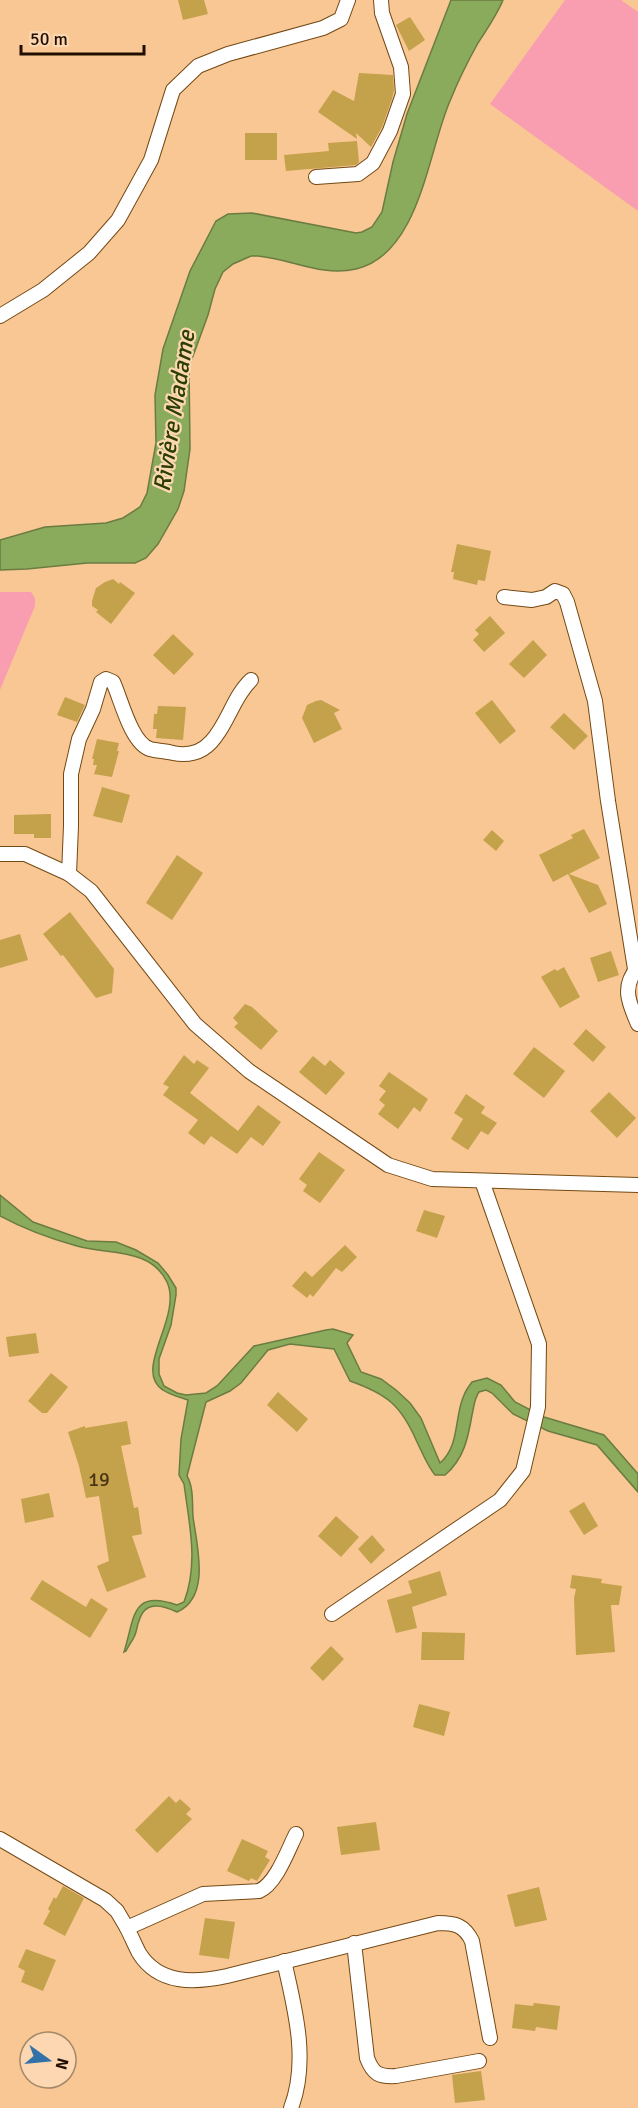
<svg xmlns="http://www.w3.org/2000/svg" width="638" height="2108" viewBox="0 0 638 2108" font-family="Signika,sans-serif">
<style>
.green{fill:#f99eb0}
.water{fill:#8bab5c;stroke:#6b7c40;stroke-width:1.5}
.building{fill:#c4a14b}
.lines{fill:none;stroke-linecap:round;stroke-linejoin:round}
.street-casing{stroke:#734914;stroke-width:16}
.street{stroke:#fff;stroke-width:14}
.labels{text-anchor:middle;stroke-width:4.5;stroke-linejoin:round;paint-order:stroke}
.number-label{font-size:20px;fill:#493413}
.water-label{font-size:24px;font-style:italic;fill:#2c3f02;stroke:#fdd7b1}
</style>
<rect width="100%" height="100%" fill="#f9c794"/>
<g class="green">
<polygon points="565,0 621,0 638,12 638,211 490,104"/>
<polygon points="0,592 31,592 35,598 35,606 0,690"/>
</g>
<g class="water">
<path d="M451,0H503C497,15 487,29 478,43C468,61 458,81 450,101C428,151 420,254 356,269C321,277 292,259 258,256H251L233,264L223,272L215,289L208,315L189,367L190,449L184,491L178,509L158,544L146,558L135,563H87L27,569L0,570V540L45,527L106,523L123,518L140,507L147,493L156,443L155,395L163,349L190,271L216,221L228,214L252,213L356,233L362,232L372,227L382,212L393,162L407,114Z"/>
<path d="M0,1195L33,1222L87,1241L116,1242L136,1250L158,1263L168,1275L176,1288V1295L171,1325L159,1359V1374L164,1386L177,1393L186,1395L206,1393L217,1386L254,1346L326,1330L333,1329L353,1335L347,1343L361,1372L381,1379L396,1390L410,1403L421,1418L440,1463C460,1446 454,1417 464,1395C466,1390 469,1386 472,1382L487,1378L501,1385L515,1402L544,1417L604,1435L638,1474V1492L597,1445L548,1431L513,1414L492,1393L486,1390L479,1392C474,1399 474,1407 472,1415C468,1438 464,1459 445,1475H435C427,1465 423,1454 417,1442C401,1405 387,1394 350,1381L334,1349L290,1344L268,1350L241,1383L230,1391L206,1402L187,1476C194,1488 192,1504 193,1517C197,1546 211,1597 177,1612C162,1605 145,1600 139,1621C137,1625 137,1630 135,1635C133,1640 129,1645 126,1651L124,1652C135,1617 131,1589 177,1605L184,1602C199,1563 189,1523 184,1484L179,1475L181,1439L188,1400C180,1397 170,1395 163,1390C132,1370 183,1317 167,1282C150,1247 108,1255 77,1246C51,1239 24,1229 0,1216Z"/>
</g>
<g class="building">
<polygon points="178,0 204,0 208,14 183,20"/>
<polygon points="410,17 425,40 409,51 396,25"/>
<polygon points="359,73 393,75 394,90 392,99 382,127 371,147 356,133 357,139 318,112 333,90 354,101"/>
<rect x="245" y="133" width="32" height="27"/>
<polygon points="357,141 359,162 356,165 286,171 284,155 329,151 328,143"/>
<polygon points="457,544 491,551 485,581 478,580 477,585 453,579 454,572 451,572"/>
<polygon points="113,579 119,584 120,582 135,593 111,624 96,612 98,610 92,606 92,601 96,588 105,582"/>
<polygon points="490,616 505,633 484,652 473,640 479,634 475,630"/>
<polygon points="173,634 194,654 174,675 153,655"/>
<polygon points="533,640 547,655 524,678 509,664"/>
<polygon points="65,697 85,705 77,722 57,715"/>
<polygon points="321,700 340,710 334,713 342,729 314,743 302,718 307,705 316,701"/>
<polygon points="492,700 516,731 500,744 475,713"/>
<polygon points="158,706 186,707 183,740 156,738 157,729 153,729 154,714 157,714"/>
<polygon points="564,713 588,736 574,750 550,727"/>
<polygon points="97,739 119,743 117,751 119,751 112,777 94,774 97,765 93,765 94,759 92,759"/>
<polygon points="102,787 130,795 122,823 93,816"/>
<polygon points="51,814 51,838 34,838 34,834 14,834 14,815"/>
<polygon points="584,829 600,858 569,874 598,885 607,904 589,913 568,874 553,882 539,855 573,838 571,835"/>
<polygon points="492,830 504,841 496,851 483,840"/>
<polygon points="177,855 203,873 172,920 146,903"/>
<polygon points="70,912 114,969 112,993 96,998 63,955 61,956 43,934"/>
<polygon points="20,934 28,960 0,968 0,940"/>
<polygon points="611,951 619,975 598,982 590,958"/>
<polygon points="564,967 580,997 560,1008 541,977 555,969 557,971"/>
<polygon points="245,1004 252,1007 278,1031 261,1050 234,1027 238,1023 233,1018"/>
<polygon points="586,1029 606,1047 593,1062 573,1044"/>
<polygon points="534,1047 565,1071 544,1098 513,1074"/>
<polygon points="184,1055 194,1064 197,1060 209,1068 190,1093 238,1131 258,1105 281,1122 263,1146 251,1137 237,1154 211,1136 204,1145 188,1133 198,1120 163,1095 169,1087 163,1084"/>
<polygon points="313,1056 325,1066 330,1060 345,1073 326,1095 299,1072"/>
<polygon points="389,1072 428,1099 420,1112 414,1107 398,1129 378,1114 385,1105 379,1100 386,1091 379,1086"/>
<polygon points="609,1092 636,1118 617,1138 590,1111"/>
<polygon points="466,1094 485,1107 481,1113 497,1123 488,1135 481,1131 468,1150 451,1139 463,1119 454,1113"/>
<polygon points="319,1152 345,1170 320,1203 303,1191 307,1185 299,1179"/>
<polygon points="424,1210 445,1216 437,1238 416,1231"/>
<polygon points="345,1245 357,1257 342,1272 336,1268 313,1297 310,1294 307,1298 292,1286 305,1271 312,1277"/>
<polygon points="36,1333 39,1353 9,1357 6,1337"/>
<polygon points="51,1373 68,1387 47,1413 42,1413 28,1401"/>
<polygon points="278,1392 308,1419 297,1432 267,1405"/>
<polygon points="127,1421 131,1444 121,1446 134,1508 138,1507 142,1534 132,1536 146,1577 107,1592 97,1566 109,1561 99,1496 86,1498 79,1466 68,1432 85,1426 85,1428"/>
<polygon points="49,1493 54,1517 25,1523 21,1499"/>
<polygon points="584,1502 598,1526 584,1535 569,1511"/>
<polygon points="336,1516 359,1537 341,1557 318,1536"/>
<polygon points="372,1535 385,1550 371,1564 358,1549"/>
<polygon points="440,1571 447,1595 412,1607 417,1628 396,1633 387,1600 412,1593 408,1581"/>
<polygon points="572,1575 602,1579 601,1583 622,1586 619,1605 611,1605 615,1652 576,1655 574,1598 576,1589 570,1588"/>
<polygon points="42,1580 86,1607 91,1598 108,1609 90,1638 30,1599"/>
<polygon points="422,1632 465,1633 464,1660 421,1660"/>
<polygon points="331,1646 344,1659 323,1681 310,1668"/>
<polygon points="419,1704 450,1712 444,1736 413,1727"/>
<polygon points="169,1796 176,1803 180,1799 191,1809 186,1814 192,1819 157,1853 135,1830"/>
<polygon points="376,1822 380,1850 341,1855 337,1827"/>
<polygon points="242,1839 268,1851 265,1857 270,1860 257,1881 251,1878 249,1881 227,1871"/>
<polygon points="63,1886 84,1898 65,1936 43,1924 50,1911 48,1909 54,1897 56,1899"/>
<polygon points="539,1887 547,1920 515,1927 507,1895"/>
<polygon points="205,1918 235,1922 229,1959 199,1955"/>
<polygon points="26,1949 56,1960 43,1991 21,1982 25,1971 18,1967"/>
<polygon points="534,2003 560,2006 557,2030 536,2027 535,2031 512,2028 515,2004 533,2006"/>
<polygon points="481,2071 485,2100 455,2103 452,2075"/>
</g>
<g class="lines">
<defs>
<g id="street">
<polyline points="316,177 358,174 373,163 390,131 403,94 401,67 382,13 381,0"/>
<polyline points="0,316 43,290 89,253 118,220 151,160 173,90 198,66 228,54 323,28 341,19 348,0"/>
<polyline points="504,597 532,600 546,597 555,591 563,594 567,602 595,701 608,801 635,969"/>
<polyline points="0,854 25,854 69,874 91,891 195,1024 249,1071 388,1165 432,1179 638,1185"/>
<path d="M69,874L71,826V774L79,739L93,709L101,682L106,679L113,682C121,699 131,743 150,749C157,751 166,751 173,753C187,756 201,753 211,742C228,724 233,697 251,680"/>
<path d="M638,967C621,987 629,1003 638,1024"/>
<polyline points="332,1614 500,1500 523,1471 538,1407 539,1344 482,1181"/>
<path d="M0,1839L105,1900L117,1911L127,1928L203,1894L259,1891C276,1884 288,1850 296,1834"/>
<path d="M127,1928C131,1936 135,1945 139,1953C159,1985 195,1983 227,1976L438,1923C455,1923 464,1925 472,1941L490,2038"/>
<path d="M354,1943L367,2058C373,2074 379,2077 396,2076L479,2061"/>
<path d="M284,1961C295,2009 309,2061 291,2108"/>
</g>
</defs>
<use href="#street" class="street-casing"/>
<use href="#street" class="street"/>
</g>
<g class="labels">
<g class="number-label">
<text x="99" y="1486">19</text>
</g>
<g class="water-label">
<text transform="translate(174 411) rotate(-81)" y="8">Rivière Madame</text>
</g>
</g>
<g transform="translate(48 2060) rotate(105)"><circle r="28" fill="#fdd7b1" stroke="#a5876a" stroke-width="1.5"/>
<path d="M0-4.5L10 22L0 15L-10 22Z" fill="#3272a9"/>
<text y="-9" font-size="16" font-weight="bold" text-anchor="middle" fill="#200f00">N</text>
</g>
<path d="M21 45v9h123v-9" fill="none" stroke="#200f00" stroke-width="3"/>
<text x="30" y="45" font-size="18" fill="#200f00" stroke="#fdd7b1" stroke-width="4.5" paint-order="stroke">50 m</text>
</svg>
